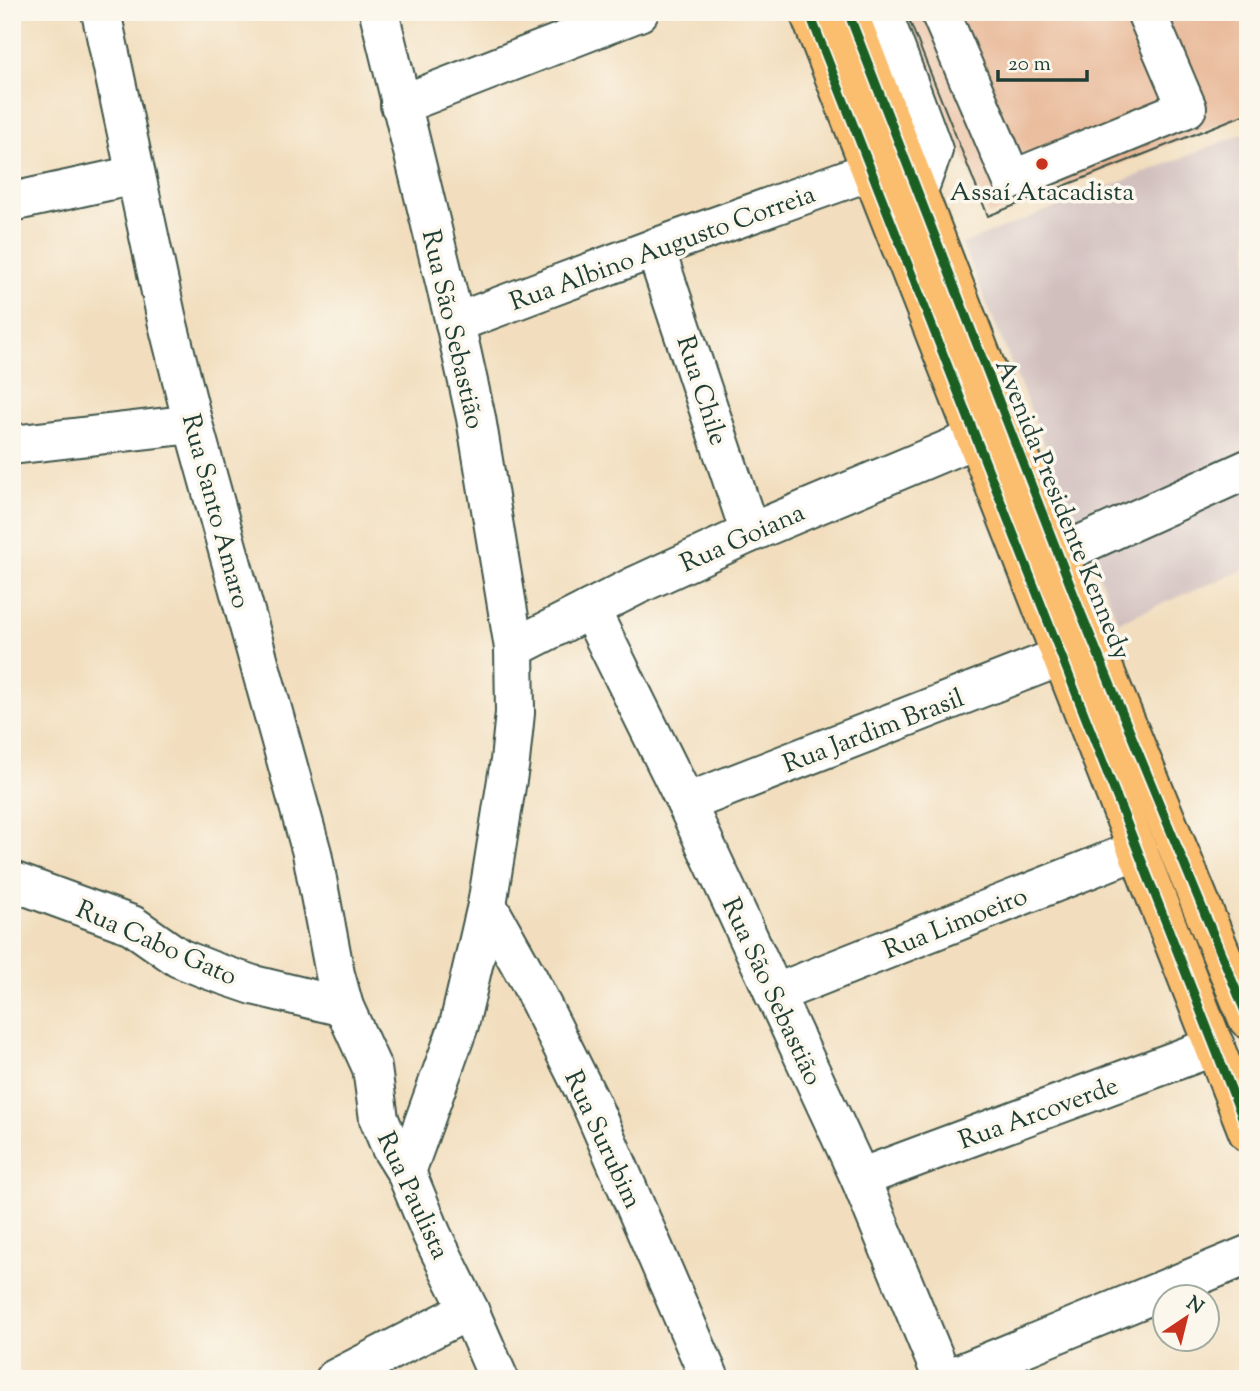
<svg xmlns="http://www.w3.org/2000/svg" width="1260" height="1391" viewBox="0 0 1260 1391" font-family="'Sorts Mill Goudy',serif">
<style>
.industrial{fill:#d1bfbe}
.building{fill:#e8b796}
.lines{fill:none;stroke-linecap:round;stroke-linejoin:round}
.minor-casing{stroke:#3f5549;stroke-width:42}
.major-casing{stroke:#3f5549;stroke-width:42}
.minor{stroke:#fff;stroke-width:38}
.major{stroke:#fbbd6e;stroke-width:38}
.cycleway-casing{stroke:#fbf7ec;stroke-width:13}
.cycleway{stroke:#1b5e20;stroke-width:9}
.poi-dot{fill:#c8321e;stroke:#fbf7ec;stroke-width:2.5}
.labels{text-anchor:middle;stroke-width:7;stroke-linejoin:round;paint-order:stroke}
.poi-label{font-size:26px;fill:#1f3d34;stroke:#fbf7ec}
.street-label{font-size:26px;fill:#1f3d34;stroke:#fbf7ec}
</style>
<rect width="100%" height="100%" fill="#fbf7ec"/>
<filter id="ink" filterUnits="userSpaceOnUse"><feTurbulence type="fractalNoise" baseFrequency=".0143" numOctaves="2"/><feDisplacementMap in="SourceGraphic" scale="14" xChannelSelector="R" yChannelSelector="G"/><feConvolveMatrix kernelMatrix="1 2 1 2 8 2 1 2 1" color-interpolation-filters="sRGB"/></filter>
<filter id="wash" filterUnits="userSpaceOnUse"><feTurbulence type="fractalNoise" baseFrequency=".00686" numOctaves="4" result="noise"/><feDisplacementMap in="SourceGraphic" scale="28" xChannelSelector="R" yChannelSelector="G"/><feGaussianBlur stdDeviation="1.57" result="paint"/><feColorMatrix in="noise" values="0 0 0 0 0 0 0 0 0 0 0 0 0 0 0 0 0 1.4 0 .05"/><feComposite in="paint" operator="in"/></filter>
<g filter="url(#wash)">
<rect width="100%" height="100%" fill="#f2debe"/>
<polygon class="industrial" points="1248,132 1248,568 1118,622 962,244"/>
<g id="blocks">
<polygon class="building" points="906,12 1248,12 1248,113 988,216"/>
</g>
</g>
<g filter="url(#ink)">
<use href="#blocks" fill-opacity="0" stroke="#3f5549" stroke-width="2"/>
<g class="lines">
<defs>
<g id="minor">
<polyline points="101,12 167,320 193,424 312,853 335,974 344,1007 372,1068 379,1119 391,1148 406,1172 432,1235 469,1310 499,1379"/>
<polyline points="379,12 455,323 476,418 514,648 515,713 510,761 487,905 459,1025 406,1172"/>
<polyline points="882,12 933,150 918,191"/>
<polyline points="940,12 1012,180 1187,108 1146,12"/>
<polyline points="400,105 639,12"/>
<polyline points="12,202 135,175"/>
<polyline points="655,248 750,533"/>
<polyline points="455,323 655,248 870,171"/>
<polyline points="12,445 193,424"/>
<polyline points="1058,555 1248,469"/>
<polyline points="590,609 686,803 860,1178 943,1379"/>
<polyline points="514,648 637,585 750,533 976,438"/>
<polyline points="686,803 1060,657"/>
<polyline points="12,881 132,925 179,958 212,971 253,985 344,1007"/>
<polyline points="487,905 529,980 592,1106 710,1379"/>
<polyline points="774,994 1137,850"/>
<polyline points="860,1178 1215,1046"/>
<polyline points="335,1379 469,1310"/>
<polyline points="947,1379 1248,1255"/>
</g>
<g id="major">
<polyline points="809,12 1248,1132"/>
<polyline points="848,12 1081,613 1248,1019"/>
</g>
</defs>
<use href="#minor" class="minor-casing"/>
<use href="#major" class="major-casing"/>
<use href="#minor" class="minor"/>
<use href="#major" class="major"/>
<defs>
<g id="cycleway">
<polyline points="809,12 1248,1132"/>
<polyline points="848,12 1081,613 1248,1019"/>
</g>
</defs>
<use href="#cycleway" class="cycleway-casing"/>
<use href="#cycleway" class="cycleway"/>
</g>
</g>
<circle class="poi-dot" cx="1042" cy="164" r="7"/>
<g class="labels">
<g class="poi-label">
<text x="1042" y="200">Assaí Atacadista</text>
</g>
<g class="street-label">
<text transform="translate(662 247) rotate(-20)" y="9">Rua Albino Augusto Correia</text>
<text transform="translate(454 329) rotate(77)" y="9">Rua São Sebastião</text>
<text transform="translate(703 390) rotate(72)" y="9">Rua Chile</text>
<text transform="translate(1064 509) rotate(68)" y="9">Avenida Presidente Kennedy</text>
<text transform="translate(217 511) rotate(75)" y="9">Rua Santo Amaro</text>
<text transform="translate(742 537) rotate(-24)" y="9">Rua Goiana</text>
<text transform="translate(873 730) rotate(-21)" y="9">Rua Jardim Brasil</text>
<text transform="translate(955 922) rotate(-22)" y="9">Rua Limoeiro</text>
<text transform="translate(157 942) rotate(24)" y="9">Rua Cabo Gato</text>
<text transform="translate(773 991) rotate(65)" y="9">Rua São Sebastião</text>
<text transform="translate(1038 1112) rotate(-20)" y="9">Rua Arcoverde</text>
<text transform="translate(604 1139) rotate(65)" y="9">Rua Surubim</text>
<text transform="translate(414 1195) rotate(65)" y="9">Rua Paulista</text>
</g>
</g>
<rect width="1260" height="1391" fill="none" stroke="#fbf7ec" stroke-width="42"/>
<g transform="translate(1186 1318) rotate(35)"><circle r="33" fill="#fbf7ec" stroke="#a3ada2" stroke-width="2"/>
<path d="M0-5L12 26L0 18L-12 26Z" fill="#c8321e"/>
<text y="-10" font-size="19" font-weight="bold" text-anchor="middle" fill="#1f3d34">N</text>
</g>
<path d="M998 70v10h89v-10" fill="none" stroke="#1f3d34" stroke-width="3.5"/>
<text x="1008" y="70" font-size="21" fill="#1f3d34" stroke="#fbf7ec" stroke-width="5" paint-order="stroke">20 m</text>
</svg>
